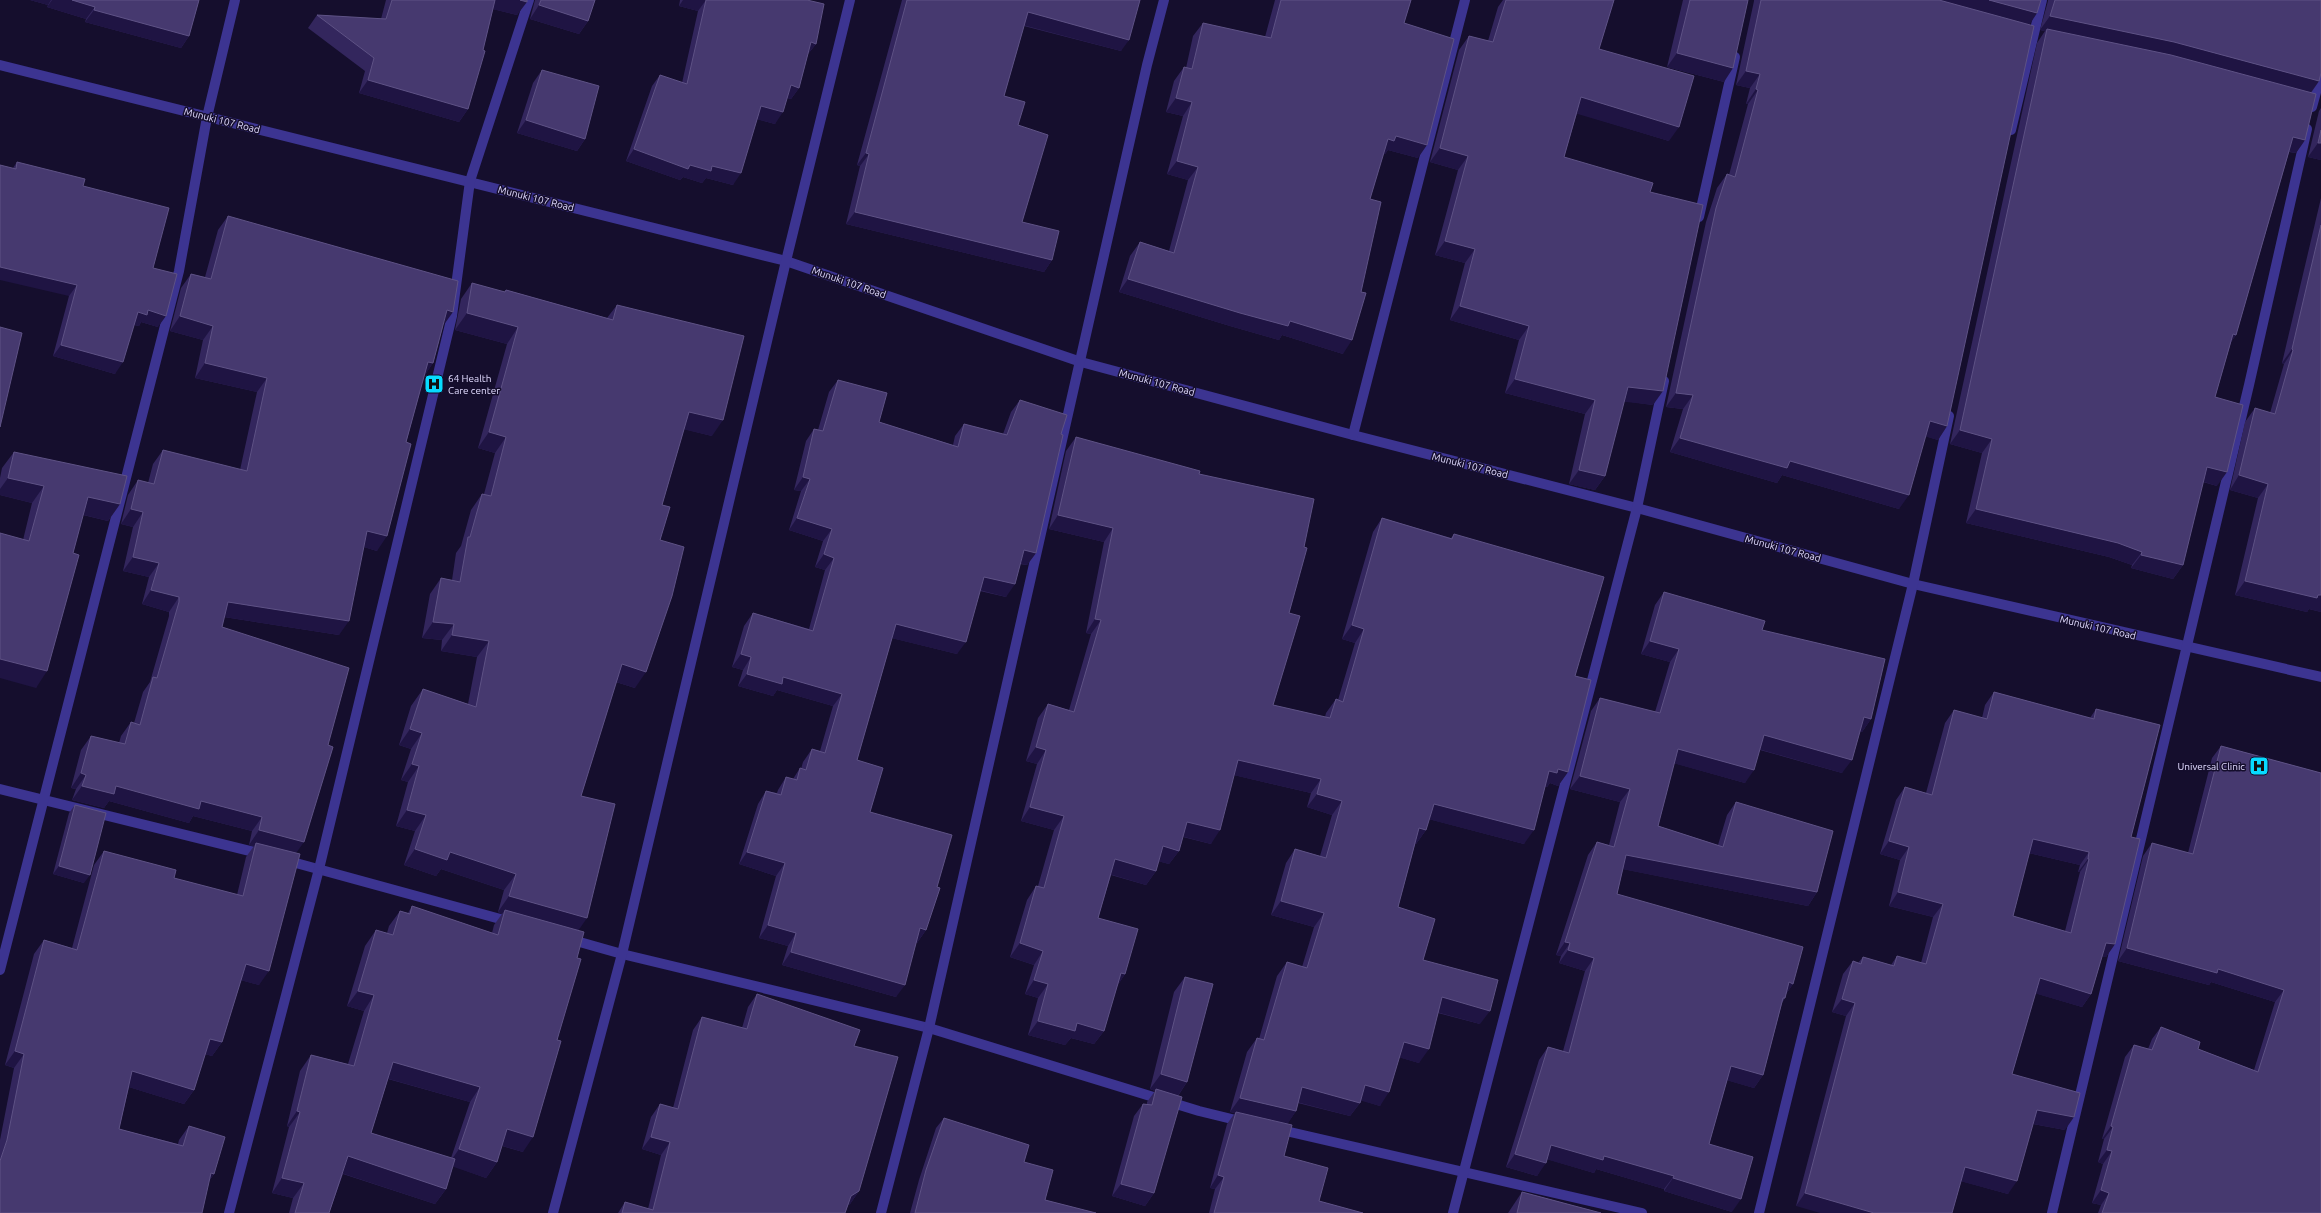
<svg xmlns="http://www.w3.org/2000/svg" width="2321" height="1213" viewBox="0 0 2321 1213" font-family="Ubuntu,sans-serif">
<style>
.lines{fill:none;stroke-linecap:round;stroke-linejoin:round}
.minor{stroke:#3c3491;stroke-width:10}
.wall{fill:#33265d;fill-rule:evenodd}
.shaded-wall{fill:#1f1443}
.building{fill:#46396f;stroke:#5e5285;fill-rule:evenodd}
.labels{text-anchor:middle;stroke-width:3;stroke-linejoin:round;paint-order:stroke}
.street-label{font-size:10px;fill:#e1dbff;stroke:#150e2d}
.poi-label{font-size:10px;fill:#e1dbff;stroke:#150e2d;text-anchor:start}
</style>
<rect width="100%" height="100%" fill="#150e2d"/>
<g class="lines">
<g class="minor">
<polyline points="0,65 786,261 1081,362 1353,435 1637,508 1913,584 2321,677"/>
<polyline points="2312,107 2321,74"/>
<polyline points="2011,130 2042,0"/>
<polyline points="1699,217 1735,57"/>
<polyline points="1353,435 1465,0"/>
<polyline points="0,789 262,854"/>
<polyline points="285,860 511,922"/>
<polyline points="569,939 622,954 929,1028 1199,1111 1244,1122"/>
<polyline points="0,970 179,271 207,117 235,0"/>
<polyline points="1277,1129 1642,1213"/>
<polyline points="229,1213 319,869 452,316 470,181 529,0"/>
<polyline points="553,1213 622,954 786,261 850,0"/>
<polyline points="881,1213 929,1028 1147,65 1164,0"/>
<polyline points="1453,1213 1637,508 1664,381"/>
<polyline points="1759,1213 1913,584 1949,416"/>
<polyline points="2052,1213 2249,385 2307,129"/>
</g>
</g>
<g class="wall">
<polygon points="30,0 199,0 189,36 181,48 85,22 86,19 47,7 48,5"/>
<polygon points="386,0 527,0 517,15 493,9 468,109 459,122 359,93 365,71 308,28 317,15 381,19"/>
<polygon points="535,0 595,0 588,21 579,34 530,19"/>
<polygon points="680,0 807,0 816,44 808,54 799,88 791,99 787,98 775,124 757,119 733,185 706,178 702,183 683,177 680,180 626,161 652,86 660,75 682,83 698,11 679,6"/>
<polygon points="902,0 1140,0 1121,51 1024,26 1004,96 1018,125 1022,222 1052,260 1044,272 846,224 860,166 857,165"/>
<polygon points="1275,0 1411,0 1404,23 1418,158 1388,150 1385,154 1383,154 1370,199 1343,354 1282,335 1279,340 1230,326 1119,292 1130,256 1140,242 1169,251 1188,180 1167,174 1183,116 1166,112 1174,81 1184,67 1186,68 1193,36 1203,23 1265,37"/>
<polygon points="1503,0 1614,0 1599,49 1669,141 1577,113 1564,157 1650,192 1653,405 1624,401 1605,476 1595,490 1569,484 1585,414 1505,393 1519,340 1450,320 1465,263 1435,255 1458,170 1430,162 1459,50 1469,36 1488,41 1498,7"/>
<polygon points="1683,0 1748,0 1724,82 1667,67"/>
<polygon points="1754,0 2041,0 2037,13 2029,24 1947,426 1938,440 1925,436 1899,509 1782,475 1777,483 1670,452 1683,409 1666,407 1706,222 1717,188 1727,174 1729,175 1748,104 1746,104 1750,88 1736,85 1754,1"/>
<polygon points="2048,0 2321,0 2319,81 2311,93 2305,140 2296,153 2289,152 2236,335 2231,342 2215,397 2217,486 2203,482 2183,565 2173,579 2131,568 2132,565 2109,557 1966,523 1982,453 1950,444 2037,43 2045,31 2040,30 2048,1"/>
<polygon points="542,70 585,139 577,151 517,133 533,83"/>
<polygon points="2321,108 2321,160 2308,157 2319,111"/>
<polygon points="17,162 83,186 153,268 158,327 141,322 139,326 134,325 115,374 53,356 69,296 13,168"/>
<polygon points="2321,198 2321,612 2309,609 2307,612 2235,595 2258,498 2230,490 2245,422 2255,408 2270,413 2284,364 2282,363"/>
<polygon points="228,216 443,326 433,363 424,376 377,551 364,547 339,635 224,617 222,627 296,853 259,985 241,980 222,1042 212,1056 205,1054 194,1090 184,1104 129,1087 119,1129 178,1144 179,1140 189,1126 214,1174 209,1181 0,1213 0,1140 14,1068 5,1065 34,954 44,940 72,948 94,865 104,851 174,878 237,895 246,857 254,846 249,845 252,831 193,816 189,823 109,801 104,808 72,800 76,789 71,788 81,750 91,736 119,743 121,736 131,722 134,723 143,692 150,682 169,616 169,612 142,604 149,577 123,571 133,527 121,524 128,495 138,480 148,483 153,464 163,450 240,470 257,392 195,378 203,340 170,331 181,288 191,274 205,277 218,230"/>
<path d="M472,283L504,292L506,290L607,318L617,305L712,436L684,429L662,505L660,540L635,688L616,682L581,796L579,930L523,1152L502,1146L497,1162L486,1178L453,1166L446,1189L435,1204L343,1174L329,1213H289L293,1198L272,1193L289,1127L287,1126L300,1071L311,1055L348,1064L364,1011L347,1006L365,946L376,930L387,933L389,926L400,911L408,913L412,906L492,933L494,925L502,914L498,912L504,890L441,869L436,876L404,865L415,831L396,826L408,782L401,780L411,749L399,745L411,706L423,689L468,704L477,657L441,651L442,640L422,638L430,594L441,578L452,580L456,553L461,546L471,510L482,494H484L495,453L478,448L507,344L455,330L461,299ZM388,1079L470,1102L451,1158L371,1133Z"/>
<polygon points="838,380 879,422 953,445 955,436 964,424 1003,434 1011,412 1020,400 1061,434 1036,553 1027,565 1020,564 1006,597 980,591 957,654 892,638 857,760 870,812 937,887 926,930 917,943 916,943 896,997 782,965 788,946 759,938 776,876 739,864 758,804 766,791 777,793 778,790 786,777 793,779 800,768 801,769 803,762 812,749 820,751 833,706 777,690 773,696 738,686 743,670 732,667 744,626 753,613 809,629 825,570 815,567 823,541 789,530 801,491 794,490 806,441 814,429 818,430 829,392"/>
<polygon points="1076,437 1199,474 1289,613 1273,705 1325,717 1326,713 1336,699 1338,700 1355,643 1342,639 1373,532 1382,518 1451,538 1454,534 1575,676 1568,772 1558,786 1550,783 1547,787 1545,787 1524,844 1429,819 1426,830 1416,844 1415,844 1398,907 1423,960 1480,1024 1438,1013 1419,1063 1399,1057 1380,1106 1361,1100 1360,1103 1350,1116 1298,1103 1296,1111 1287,1124 1284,1156 1319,1201 1363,1213 1209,1213 1215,1189 1210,1188 1227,1124 1235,1113 1230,1112 1247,1052 1257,1038 1259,1039 1277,976 1287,962 1302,967 1314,927 1271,915 1286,863 1295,849 1320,856 1332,815 1307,807 1311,793 1234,775 1211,844 1183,837 1179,851 1169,864 1158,861 1156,871 1146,885 1111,875 1098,918 1125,974 1117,986 1104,1031 1094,1044 1071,1038 1065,1045 1028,1035 1038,998 1025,994 1034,965 1010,957 1027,900 1036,886 1038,886 1054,830 1021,821 1037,764 1026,761 1038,718 1048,704 1069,710 1091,634 1086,633 1104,542 1049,529 1066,451"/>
<polygon points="14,452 120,504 108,521 83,515 36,688 23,540 32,503 0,495 0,478 2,468"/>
<polygon points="1664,592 1762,630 1871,719 1862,732 1860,731 1842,773 1760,750 1745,783 1674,763 1658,826 1718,845 1727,815 1736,802 1817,892 1808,906 1623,869 1617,894 1793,984 1786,994 1785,998 1782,1003 1763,1075 1754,1088 1727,1080 1709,1144 1732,1212 1664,1191 1664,1189 1596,1169 1594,1173 1547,1159 1537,1176 1506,1167 1539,1060 1548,1047 1563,1051 1585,971 1559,963 1561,956 1556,955 1588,855 1597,842 1609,845 1620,802 1570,789 1591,711 1600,698 1655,712 1670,662 1641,654 1655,605"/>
<path d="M1994,692L2090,718L2096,709L2131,837L2115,944L2106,957H2102L2091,994L2082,1007L2035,993L2012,1074L2065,1130L2033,1124L2008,1194L1961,1181L1796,1206L1846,1016L1832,1012L1843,974L1853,961L1858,963L1863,957L1891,965L1897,956L1921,963L1933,917L1889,906L1900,860L1880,854L1896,800L1905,787L1926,793L1945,723L1954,710L1982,718L1985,705ZM2029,853L2080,865L2078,872H2080L2065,931L2013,916Z"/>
<polygon points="2221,746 2321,773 2321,1213 2098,1213 2101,1205 2092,1203 2103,1164 2098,1162 2104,1139 2102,1139 2125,1057 2134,1045 2148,1049 2152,1039 2161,1027 2198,1049 2254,1070 2275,1002 2211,982 2209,985 2118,961 2143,856 2152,843 2188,853 2212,758"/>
<polygon points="75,805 84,883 53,874 69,813"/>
<polygon points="1185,977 1187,1082 1178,1096 1154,1193 1145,1206 1112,1196 1134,1116 1143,1104 1147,1104 1147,1102 1155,1091 1150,1089 1174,992"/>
<polygon points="757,994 854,1046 859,1191 850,1204 848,1205 845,1213 618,1213 625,1202 648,1209 661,1155 642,1149 651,1117 660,1104 673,1108 693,1030 702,1017 742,1028 748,1007"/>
<polygon points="944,1118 1024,1162 1045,1200 1096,1213 910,1213 919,1180 936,1128"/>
<polygon points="1522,1192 1601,1213 1508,1213"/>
</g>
<g class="shaded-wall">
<polygon points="30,0 51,0 48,5"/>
<polygon points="52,0 72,0 95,7 86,19 47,7"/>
<polygon points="493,0 520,0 527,2 517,15 488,8"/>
<polygon points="683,0 706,0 698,11 679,6"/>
<polygon points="1927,0 1989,0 2037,13 2028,27"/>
<polygon points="539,5 588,21 579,34 530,19"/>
<polygon points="94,10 189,36 181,48 85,22"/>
<polygon points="1028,12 1129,40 1121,51 1019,24"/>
<polygon points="2050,16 2174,42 2319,81 2309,95 2047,29 2045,31 2040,30"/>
<polygon points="811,42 816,44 807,55"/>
<polygon points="1677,53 1733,68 1724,82 1667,67"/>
<polygon points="1746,71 1760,74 1750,88 1736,85"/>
<polygon points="368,80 468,109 459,122 359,93"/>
<polygon points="791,85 799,88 791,99 783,97"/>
<polygon points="1756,89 1758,90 1748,104 1746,104"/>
<polygon points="1581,97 1679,127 1669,141 1571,112"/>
<polygon points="1176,98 1192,102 1183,116 1166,112"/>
<polygon points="761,106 783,112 775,124 752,118"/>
<polygon points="526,120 585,139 577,151 517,133"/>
<polygon points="1396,136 1427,145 1418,158 1388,150 1385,154 1378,153 1388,139"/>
<polygon points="2293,137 2305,140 2296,153 2283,150"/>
<polygon points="2318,143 2321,143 2321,160 2308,157"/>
<polygon points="1440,148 1468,156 1458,170 1430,162"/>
<polygon points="634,149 690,165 712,166 741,173 733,185 706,178 702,183 683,177 680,180 626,161"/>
<polygon points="866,153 869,154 860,166 857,165"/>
<polygon points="1177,161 1198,167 1188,180 1167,174"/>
<polygon points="855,212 1052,260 1044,272 846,224"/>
<polygon points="1445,241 1475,249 1465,263 1435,255"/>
<polygon points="0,267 77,285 69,296 0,280"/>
<polygon points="1128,279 1290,321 1352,340 1343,354 1282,335 1279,340 1230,326 1119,292"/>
<polygon points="1460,306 1529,326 1519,340 1450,320"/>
<polygon points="148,310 166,316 158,327 141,322 139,326 130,324 138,312"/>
<polygon points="447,310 453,312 443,326"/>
<polygon points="467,313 518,327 507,344 455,330"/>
<polygon points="180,316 213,326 203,340 170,331"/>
<polygon points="2233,334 2236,335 2227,348"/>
<polygon points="61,345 123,362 115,374 53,356"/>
<polygon points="2292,349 2293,350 2284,364 2282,363"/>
<polygon points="428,362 433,363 423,378"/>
<polygon points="205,363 267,378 257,392 195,378"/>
<polygon points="1515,379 1595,400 1585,414 1505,393"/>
<polygon points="1628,387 1663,391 1653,405 1618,401"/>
<polygon points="1676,393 1693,395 1683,409 1666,407"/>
<polygon points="689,412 723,420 712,436 678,428"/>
<polygon points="1930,421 1947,426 1938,440 1920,435"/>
<polygon points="1960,430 1992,439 1982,453 1950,444"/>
<polygon points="489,432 506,437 495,453 478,448"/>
<polygon points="1680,438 1790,461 1909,495 1899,509 1782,475 1777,483 1670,452"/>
<polygon points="2207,467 2227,472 2217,486 2198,480"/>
<polygon points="1579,470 1605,476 1595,490 1569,484"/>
<polygon points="2239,475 2268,484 2258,498 2230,490"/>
<polygon points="803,477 810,479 801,491 794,490"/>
<polygon points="8,478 44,486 32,503 0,495 0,489"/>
<polygon points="88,497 120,504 108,521 76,513"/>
<polygon points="131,509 143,512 133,527 121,524"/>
<polygon points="1976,509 2118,543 2142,552 2132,565 2109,557 1966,523"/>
<polygon points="1058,515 1113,528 1104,542 1049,529"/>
<polygon points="797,518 832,529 823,541 789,530"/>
<polygon points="367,531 387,536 377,551 357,545"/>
<polygon points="1024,550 1036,553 1027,565 1015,562"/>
<polygon points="824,554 834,558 825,570 815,567"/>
<polygon points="2141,555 2183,565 2173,579 2131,568"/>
<polygon points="133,557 159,563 149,577 123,571"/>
<polygon points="984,577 1015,584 1006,597 976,589"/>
<polygon points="2245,581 2321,595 2321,612 2309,609 2307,612 2235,595"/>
<polygon points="151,590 179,597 169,612 142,604"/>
<polygon points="228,602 349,621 339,635 218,616"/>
<polygon points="1095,619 1101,620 1091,634 1086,633"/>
<polygon points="433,622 454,624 442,640 422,638"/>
<polygon points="896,624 966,642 957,654 887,637"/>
<polygon points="1352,625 1364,629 1355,643 1342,639"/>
<polygon points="452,635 489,641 477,657 441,651"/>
<polygon points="1650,641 1679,649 1670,662 1641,654"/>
<polygon points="741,654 751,657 743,670 732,667"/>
<polygon points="0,659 47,671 36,688 0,678"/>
<polygon points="622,664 646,672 635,688 610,680"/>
<polygon points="747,674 783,677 842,694 833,706 777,690 773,696 738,686"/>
<polygon points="1864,717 1871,719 1862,732 1855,730"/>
<polygon points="410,729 422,733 411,749 399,745"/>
<polygon points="1764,735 1852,760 1842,773 1755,748"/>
<polygon points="1036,747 1046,750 1037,764 1026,761"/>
<polygon points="1678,749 1754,770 1745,783 1669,762"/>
<polygon points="1238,760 1321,779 1311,793 1229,774"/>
<polygon points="412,764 419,766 408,782 401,780"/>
<polygon points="1558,769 1568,772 1558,786 1550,783 1547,787 1539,785 1549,771"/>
<polygon points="81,773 86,775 76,789 71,788"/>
<polygon points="1580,776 1630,789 1620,802 1570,789"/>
<polygon points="82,786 116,786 201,801 262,817 252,831 193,816 189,823 109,801 104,808 72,800"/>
<polygon points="1317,794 1342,801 1332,815 1307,807"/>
<polygon points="1434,804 1534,830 1524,844 1424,818"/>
<polygon points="1030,807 1064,816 1054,830 1021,821"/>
<polygon points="407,810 426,815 415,831 396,826"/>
<polygon points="1187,822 1220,830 1211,844 1177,835"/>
<polygon points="1419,828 1426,830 1416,844 1409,842"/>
<polygon points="259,830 304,842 294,856 256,843 254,846 249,845"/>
<polygon points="2033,839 2089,852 2080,865 2024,852"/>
<polygon points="1889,841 1909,847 1900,860 1880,854"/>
<polygon points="1163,846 1179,851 1169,864 1153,860"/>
<polygon points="415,849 450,852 516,874 504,890 441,869 436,876 404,865"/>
<polygon points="747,852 785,863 776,876 739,864"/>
<polygon points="1626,855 1817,892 1808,906 1617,868"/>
<polygon points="1115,859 1156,871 1146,885 1106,873"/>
<polygon points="2088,859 2089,859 2080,872 2078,872"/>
<polygon points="59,866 90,875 84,883 53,874"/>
<polygon points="1898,892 1943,904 1933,917 1889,906"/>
<polygon points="509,896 587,918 576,934 505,910 502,914 498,912"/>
<polygon points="1281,901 1324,913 1314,927 1271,915"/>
<polygon points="768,925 796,933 788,946 759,938"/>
<polygon points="920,928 926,930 917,943 911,941"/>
<polygon points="1565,942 1570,943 1561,956 1556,955"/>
<polygon points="1020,943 1043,951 1034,965 1010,957"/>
<polygon points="2106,943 2115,944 2106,957 2097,957"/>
<polygon points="2127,948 2218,969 2284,990 2275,1002 2211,982 2209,985 2118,961"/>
<polygon points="1568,950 1594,958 1585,971 1559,963"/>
<polygon points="791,952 905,985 896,997 782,965"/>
<polygon points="246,964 269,971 259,985 236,979"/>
<polygon points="1121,973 1125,974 1116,988"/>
<polygon points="2040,978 2091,994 2082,1007 2030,992"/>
<polygon points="1034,980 1048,984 1038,998 1025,994"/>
<polygon points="1789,982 1793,984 1784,997"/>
<polygon points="358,991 374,995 364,1011 347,1006"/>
<polygon points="1442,997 1490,1011 1480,1024 1433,1011"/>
<polygon points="1842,999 1855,1003 1846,1016 1832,1012"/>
<polygon points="1038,1021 1077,1023 1104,1031 1094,1044 1071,1038 1065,1045 1028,1035"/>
<polygon points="210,1039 222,1042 212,1056 200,1053"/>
<polygon points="1404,1042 1429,1049 1419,1063 1394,1056"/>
<polygon points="15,1051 24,1054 14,1068 5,1065"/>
<polygon points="393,1062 480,1087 470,1102 382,1077"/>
<polygon points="1731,1066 1763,1075 1754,1088 1722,1079"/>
<polygon points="132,1071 194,1090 184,1104 122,1085"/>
<polygon points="1161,1074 1187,1082 1177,1097 1156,1089 1155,1091 1150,1089"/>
<polygon points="1365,1085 1389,1092 1380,1106 1355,1099"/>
<polygon points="1302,1087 1360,1103 1350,1116 1293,1101"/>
<polygon points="1240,1098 1296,1111 1287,1125 1230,1112"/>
<polygon points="2037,1110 2074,1117 2065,1130 2028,1123"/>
<polygon points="297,1111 300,1112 289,1127 287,1126"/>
<polygon points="2111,1126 2113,1127 2104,1139 2102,1139"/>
<polygon points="507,1129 533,1137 523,1152 496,1144"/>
<polygon points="651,1137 670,1142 661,1155 642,1149"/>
<polygon points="1551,1145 1604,1156 1674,1176 1664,1189 1596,1169 1594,1173 1542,1158"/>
<polygon points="459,1149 497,1162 486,1178 448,1165"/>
<polygon points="2107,1150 2112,1151 2103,1164 2098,1162"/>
<polygon points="1515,1154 1546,1163 1537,1176 1506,1167"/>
<polygon points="348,1156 446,1189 435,1204 338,1172"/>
<polygon points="1965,1167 2017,1181 2008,1194 1956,1180"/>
<polygon points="211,1173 214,1174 204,1188"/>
<polygon points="1218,1175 1224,1177 1215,1189 1210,1188"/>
<polygon points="282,1178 304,1183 293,1198 272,1193"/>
<polygon points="1673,1178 1741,1199 1732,1212 1664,1191"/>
<polygon points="1121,1184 1154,1193 1145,1206 1112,1196"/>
<polygon points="2101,1190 2109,1193 2101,1205 2092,1203"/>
<polygon points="859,1191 850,1204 842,1208 851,1196"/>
<polygon points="1805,1193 1874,1213 1820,1213 1796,1206"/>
</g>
<g class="building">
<polygon points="72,0 199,0 189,36 94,10 95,7"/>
<polygon points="392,0 495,0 483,50 485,51 468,109 368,80 374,58 317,15 386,19"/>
<polygon points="520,0 527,0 527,2"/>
<polygon points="541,0 595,0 588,21 539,5"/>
<polygon points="706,0 807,0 824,4 816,44 811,42 799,88 791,85 783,112 761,106 741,173 712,166 711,171 690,165 688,169 634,149 660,75 687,84"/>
<polygon points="907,0 1140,0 1129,40 1028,12 1004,96 1025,102 1018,125 1048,135 1022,222 1059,231 1052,260 855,212 869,154 866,153"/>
<polygon points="1281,0 1411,0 1404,23 1454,39 1427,145 1396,136 1394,141 1388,139 1370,199 1381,202 1361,292 1366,293 1352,340 1290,321 1288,326 1240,313 1128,279 1140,242 1174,253 1198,167 1177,161 1192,102 1176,98 1184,67 1192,69 1203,23 1271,38"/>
<polygon points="1506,0 1614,0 1599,49 1694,76 1679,127 1581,97 1564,157 1653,183 1650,192 1703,205 1663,391 1628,387 1605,476 1579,470 1595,400 1515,379 1529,326 1460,306 1475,249 1445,241 1468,156 1440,148 1469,36 1493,42"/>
<polygon points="1690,0 1748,0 1733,68 1677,53"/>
<polygon points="1761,0 1939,0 2034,26 1947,426 1930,421 1909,495 1790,461 1787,468 1680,438 1693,395 1676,393 1716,208 1727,174 1735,177 1758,90 1756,89 1760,74 1746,71"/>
<polygon points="1989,0 2041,0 2037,13"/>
<polygon points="2055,0 2321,0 2321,73 2319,81 2174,42 2050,16"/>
<polygon points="2047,29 2171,55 2316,94 2305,140 2293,137 2236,335 2233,334 2215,397 2243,405 2227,472 2207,467 2183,565 2141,555 2142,552 2118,543 1976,509 1992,439 1960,430"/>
<polygon points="542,70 599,86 585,139 526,120"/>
<polygon points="2321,130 2321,143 2318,143"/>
<polygon points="17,162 85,179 83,186 169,208 153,268 177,274 166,316 148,310 147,315 138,312 123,362 61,345 77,285 0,267 0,165 16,169"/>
<polygon points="228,216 458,281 453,312 447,310 433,363 428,362 406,442 411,444 387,536 367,531 349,621 228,602 222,627 349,668 328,745 333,747 304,842 259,830 262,817 201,801 199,809 116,786 114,794 82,786 86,775 81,773 91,736 125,744 131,722 140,725 153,677 157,678 179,602 179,597 151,590 159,563 133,557 143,512 131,509 138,480 154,484 163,450 247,471 267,378 205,363 213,326 180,316 191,274 211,279"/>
<polygon points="2321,225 2321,595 2318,595 2317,598 2245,581 2268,484 2239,475 2255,408 2275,414 2293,350 2292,349"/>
<polygon points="472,283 505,292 506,290 613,320 617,305 744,336 723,420 689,412 662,505 670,507 660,540 684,547 672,596 646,672 622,664 581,796 615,804 587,918 509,896 516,874 450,852 447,860 415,849 426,815 407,810 419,766 412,764 422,733 410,729 423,689 476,707 489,641 452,635 454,624 433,622 441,578 460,582 468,537 470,537 482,494 491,496 506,437 489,432 518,327 467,313"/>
<polygon points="0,327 22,333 0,427"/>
<polygon points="838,380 887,393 879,422 958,447 964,424 1007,435 1020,400 1067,415 1061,434 1063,435 1036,553 1024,550 1015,584 984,577 966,642 896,624 857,760 883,768 870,812 952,835 937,887 940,888 926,930 920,928 905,985 791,952 796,933 768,925 785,863 747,852 766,791 781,795 786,777 797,780 800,768 806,770 812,749 825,753 842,694 783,677 782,684 747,674 751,657 741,654 753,613 813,631 834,558 824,554 832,529 797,518 810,479 803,477 814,429 823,431"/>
<polygon points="1076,437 1200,471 1199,474 1314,499 1304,547 1307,548 1289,613 1300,616 1273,705 1330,718 1336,699 1343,702 1364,629 1352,625 1382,518 1452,539 1454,534 1604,577 1575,676 1591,680 1568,772 1558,769 1557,773 1549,771 1534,830 1434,804 1426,830 1419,828 1398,907 1435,919 1423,960 1498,980 1490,1011 1442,997 1429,1049 1404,1042 1389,1092 1365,1085 1360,1103 1302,1087 1296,1111 1240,1098 1257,1038 1264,1040 1287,962 1307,968 1324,913 1281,901 1295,849 1326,858 1342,801 1317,794 1321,779 1238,760 1220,830 1187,822 1179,851 1163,846 1156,871 1115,859 1098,918 1138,929 1125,974 1121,973 1104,1031 1077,1023 1075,1031 1038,1021 1048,984 1034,980 1043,951 1020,943 1036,886 1044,888 1064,816 1030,807 1046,750 1036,747 1048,704 1074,712 1101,620 1095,619 1113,528 1058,515"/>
<polygon points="14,452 127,476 120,504 88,497 73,553 79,555 47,671 0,659 0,533 29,541 44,486 8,478"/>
<polygon points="1664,592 1765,621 1762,630 1885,659 1871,719 1864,717 1852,760 1764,735 1754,770 1678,749 1658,826 1723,847 1736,802 1833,831 1817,892 1626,855 1617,894 1803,947 1793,984 1789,982 1785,998 1783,998 1763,1075 1731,1066 1709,1144 1753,1157 1741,1199 1673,1178 1674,1176 1604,1156 1603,1160 1551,1145 1546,1163 1515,1154 1548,1047 1569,1053 1594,958 1568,950 1570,943 1565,942 1597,842 1614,847 1630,789 1580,776 1600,698 1660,713 1679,649 1650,641"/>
<path d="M1994,692L2094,719L2096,709L2160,725L2131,837L2140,839L2115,944L2106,943L2091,994L2040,978L2012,1074L2080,1093L2074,1117L2037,1110L2017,1181L1965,1167L1952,1213H1874L1805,1193L1855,1003L1842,999L1853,961L1861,964L1863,957L1894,966L1897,956L1926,964L1943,904L1898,892L1909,847L1889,841L1905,787L1932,795L1954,710L1987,719ZM2033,839L2089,852L2088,859H2089L2071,933L2013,916Z"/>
<polygon points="2221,746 2321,773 2321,1213 2102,1213 2109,1193 2101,1190 2112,1151 2107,1150 2113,1127 2111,1126 2134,1045 2152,1050 2161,1027 2200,1042 2198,1049 2258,1072 2284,990 2218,969 2217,973 2127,948 2152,843 2193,854"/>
<polygon points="75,805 106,813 90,875 59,866"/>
<polygon points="256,843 300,854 269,971 246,964 222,1042 210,1039 194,1090 132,1071 119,1129 183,1146 189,1126 225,1137 214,1174 211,1173 202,1213 0,1213 0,1161 7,1140 24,1054 15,1051 44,940 77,950 104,851 176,870 174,878 243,896"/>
<polygon points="412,906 498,935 505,910 584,932 577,958 581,959 557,1040 561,1041 533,1137 507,1129 497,1162 459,1149 480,1087 393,1062 371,1133 455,1159 446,1189 348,1156 329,1213 295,1213 304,1183 282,1178 300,1112 297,1111 311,1055 354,1066 374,995 358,991 376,930 393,935 400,911 410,914"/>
<polygon points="1185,977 1213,984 1187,1082 1161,1074"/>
<polygon points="757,994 860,1030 854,1046 898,1057 859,1191 851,1196 845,1213 622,1213 625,1202 653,1210 670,1142 651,1137 660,1104 678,1109 702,1017 747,1029"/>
<polygon points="1156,1089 1182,1097 1154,1193 1121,1184 1143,1104 1152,1105"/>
<polygon points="1236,1112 1292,1125 1284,1156 1328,1168 1319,1201 1363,1213 1214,1213 1224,1177 1218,1175"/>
<polygon points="944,1118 1029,1145 1024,1162 1053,1170 1045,1200 1096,1213 915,1213 926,1170"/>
<polygon points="1522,1192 1601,1213 1517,1213"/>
</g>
<defs>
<symbol id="hospital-square" viewBox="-11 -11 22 22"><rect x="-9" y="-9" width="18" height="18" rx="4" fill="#07dbff" stroke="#150e2d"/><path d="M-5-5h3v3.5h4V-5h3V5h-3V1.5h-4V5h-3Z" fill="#111"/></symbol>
</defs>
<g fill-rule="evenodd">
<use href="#hospital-square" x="423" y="373" width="22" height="22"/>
<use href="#hospital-square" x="2248" y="755" width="22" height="22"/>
</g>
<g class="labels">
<g class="street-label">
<text transform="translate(222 120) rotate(14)" y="4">Munuki 107 Road</text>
<text transform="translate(536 198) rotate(14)" y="4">Munuki 107 Road</text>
<text transform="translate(849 282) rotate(19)" y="4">Munuki 107 Road</text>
<text transform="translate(1157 382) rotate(15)" y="4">Munuki 107 Road</text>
<text transform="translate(1470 465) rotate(14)" y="4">Munuki 107 Road</text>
<text transform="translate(1783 548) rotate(15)" y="4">Munuki 107 Road</text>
<text transform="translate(2098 627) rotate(13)" y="4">Munuki 107 Road</text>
</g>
<g class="poi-label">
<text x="448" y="382">64 Health<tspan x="448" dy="12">Care center</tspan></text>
<text x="2245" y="770" text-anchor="end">Universal Clinic</text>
</g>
</g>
</svg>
